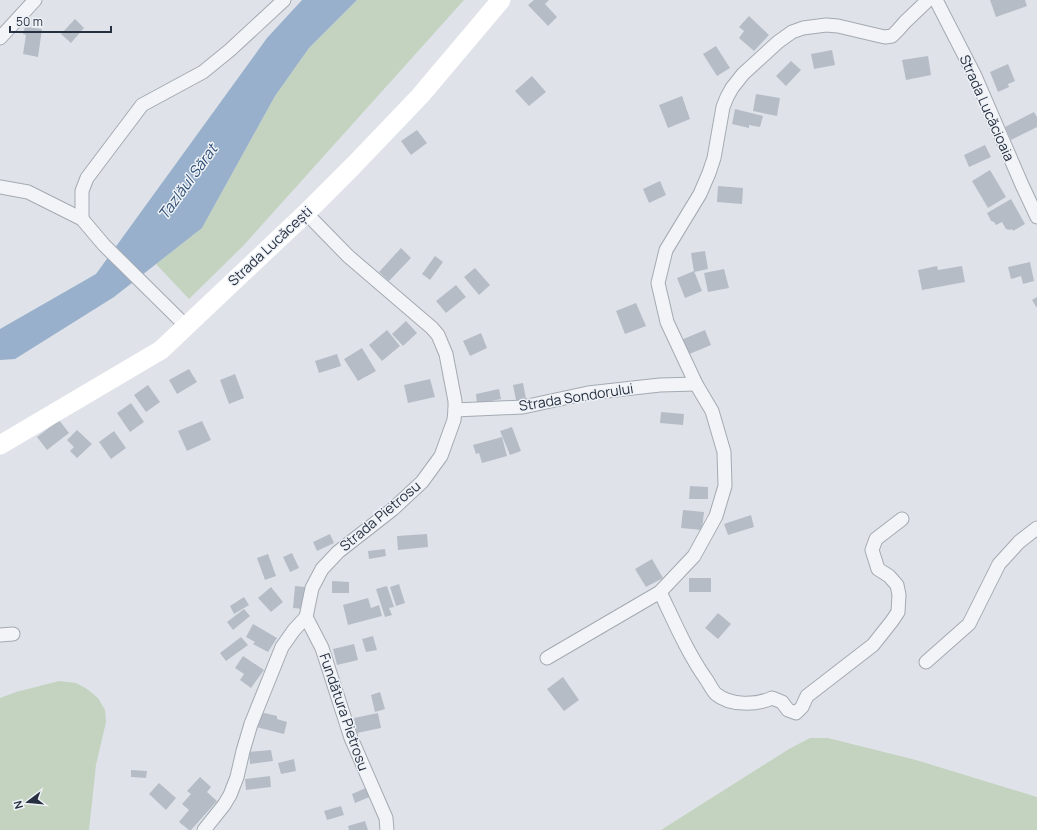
<svg xmlns="http://www.w3.org/2000/svg" width="1037" height="830" viewBox="0 0 1037 830" font-family="Manrope,sans-serif">
<style>
.green{fill:#c4d3c0}
.water{fill:#98b0cb}
.building{fill:#b6bcc6}
.lines{fill:none;stroke-linecap:round;stroke-linejoin:round}
.street-casing{stroke:#a4aab3;stroke-width:15}
.street{stroke:#f2f4f7;stroke-width:13}
.secondary{stroke:#fff;stroke-width:19}
.labels{text-anchor:middle;stroke-width:3;stroke-linejoin:round;paint-order:stroke}
.street-label{font-size:14px;fill:#273041;stroke:#eef2f6}
.water-label{font-size:15px;font-style:italic;fill:#2f4f76;stroke:#eef2f6}
</style>
<rect width="100%" height="100%" fill="#dfe3e9"/>
<g class="green">
<polygon points="357,0 464,0 243,246 189,299 156,264 202,228 275,96 309,48"/>
<polygon points="59,681 76,683 87,689 98,698 105,710 106,722 96,765 89,830 0,830 0,698 16,692"/>
<polygon points="810,738 828,738 916,760 1037,797 1037,830 661,830 789,749"/>
</g>
<polygon class="water" points="302,0 357,0 309,48 275,96 202,228 114,297 15,359 0,360 0,329 96,274 267,38"/>
<g class="building">
<polygon points="534,0 549,0 545,4 557,17 548,26 528,5"/>
<polygon points="990,0 1025,0 1027,6 996,17"/>
<polygon points="749,16 769,35 754,51 739,38 744,31 739,27"/>
<polygon points="75,19 84,28 71,43 61,34"/>
<polygon points="25,27 42,29 38,57 23,54 26,35 23,34"/>
<polygon points="716,46 730,68 717,76 703,54"/>
<polygon points="832,50 835,65 814,69 811,54"/>
<polygon points="928,56 931,75 906,80 902,60"/>
<polygon points="791,61 801,70 786,86 776,76"/>
<polygon points="1008,64 1015,81 1008,84 1009,87 998,92 990,72"/>
<polygon points="532,76 546,92 529,106 515,91"/>
<polygon points="756,94 780,98 777,116 753,111"/>
<polygon points="682,96 690,119 668,128 659,105"/>
<polygon points="735,109 763,116 760,127 749,125 749,128 732,124"/>
<polygon points="1034,112 1037,117 1037,127 1011,140 1005,127"/>
<polygon points="417,130 427,143 411,155 401,141"/>
<polygon points="985,145 991,157 969,167 964,155"/>
<polygon points="990,170 1006,197 988,208 972,181"/>
<polygon points="660,181 666,195 649,203 643,189"/>
<polygon points="718,186 743,188 742,204 717,202"/>
<polygon points="1011,199 1025,224 1013,231 1012,229 1010,230 1006,229 1002,222 996,225 994,222 991,221 987,213"/>
<polygon points="401,248 411,258 389,281 379,272"/>
<polygon points="705,251 708,269 694,272 691,253"/>
<polygon points="435,256 443,262 430,280 422,274"/>
<polygon points="1030,262 1034,281 1023,284 1021,276 1011,279 1008,267"/>
<polygon points="937,266 938,270 962,266 965,282 922,290 918,270"/>
<polygon points="475,268 490,285 479,295 464,277"/>
<polygon points="724,269 729,288 708,292 704,273"/>
<polygon points="694,271 702,291 685,298 677,278"/>
<polygon points="456,285 466,297 446,313 436,301"/>
<polygon points="1037,297 1037,308 1032,300"/>
<polygon points="636,303 646,326 625,334 616,311"/>
<polygon points="406,321 417,333 403,346 392,334"/>
<polygon points="387,330 400,346 382,361 369,345"/>
<polygon points="705,330 711,345 687,355 681,340"/>
<polygon points="481,333 487,348 470,356 463,341"/>
<polygon points="362,348 376,371 358,381 344,359"/>
<polygon points="337,354 341,366 319,373 315,361"/>
<polygon points="189,369 197,382 177,394 169,380"/>
<polygon points="235,374 244,398 229,404 220,380"/>
<polygon points="430,379 435,397 408,403 404,385"/>
<polygon points="523,383 527,404 517,405 513,385"/>
<polygon points="148,385 160,402 146,412 134,395"/>
<polygon points="499,389 501,399 477,404 476,394"/>
<polygon points="131,403 144,422 130,432 117,413"/>
<polygon points="661,412 684,414 683,425 660,423"/>
<polygon points="59,420 69,433 47,450 37,437"/>
<polygon points="202,421 211,440 187,451 178,431"/>
<polygon points="512,427 521,451 510,455 500,431"/>
<polygon points="77,430 92,444 77,458 70,451 74,447 67,440"/>
<polygon points="114,431 126,448 111,459 99,442"/>
<polygon points="502,437 507,456 482,463 479,453 476,454 473,445"/>
<polygon points="690,486 708,487 708,499 689,499"/>
<polygon points="683,510 704,512 702,530 681,528"/>
<polygon points="751,515 754,527 728,535 724,524"/>
<polygon points="330,534 334,543 317,551 313,542"/>
<polygon points="427,534 428,547 398,550 397,536"/>
<polygon points="385,549 386,556 369,559 368,551"/>
<polygon points="292,553 299,568 290,572 283,557"/>
<polygon points="268,554 276,576 265,580 257,558"/>
<polygon points="652,559 663,578 646,587 635,569"/>
<rect x="689" y="578" width="22" height="14"/>
<polygon points="332,581 349,582 349,593 332,593"/>
<polygon points="399,584 405,603 396,606 390,587"/>
<polygon points="295,586 305,587 304,609 293,608"/>
<polygon points="387,586 394,607 389,608 392,615 385,617 376,589"/>
<polygon points="271,587 283,602 271,612 258,598"/>
<polygon points="244,597 249,605 234,614 230,606"/>
<polygon points="368,598 371,608 379,605 382,616 348,625 343,605"/>
<polygon points="244,609 250,616 233,630 227,622"/>
<polygon points="718,613 731,624 718,639 705,628"/>
<polygon points="253,624 277,638 268,652 253,644 255,642 246,637"/>
<polygon points="373,636 377,650 366,652 362,639"/>
<polygon points="241,637 248,645 226,661 220,653"/>
<polygon points="354,644 358,660 337,665 333,649"/>
<polygon points="243,656 264,670 251,688 240,680 244,674 235,668"/>
<polygon points="563,677 579,700 564,711 547,689"/>
<polygon points="380,692 385,709 375,712 371,695"/>
<polygon points="260,712 277,716 277,719 287,722 284,734 256,727"/>
<polygon points="378,713 381,728 357,733 354,718"/>
<polygon points="271,750 273,761 250,764 249,752"/>
<polygon points="294,759 296,771 281,774 278,763"/>
<polygon points="131,770 147,771 146,778 131,777"/>
<polygon points="270,776 271,787 246,790 245,779"/>
<polygon points="200,777 211,787 207,792 217,801 191,830 189,830 179,822 189,810 182,804 191,794 187,791"/>
<polygon points="159,783 176,798 166,810 149,794"/>
<polygon points="368,787 372,796 355,803 352,794"/>
<polygon points="341,806 344,815 327,820 324,811"/>
<polygon points="365,821 368,830 349,830 348,826"/>
</g>
<g class="lines">
<defs>
<g id="street">
<polyline points="936,0 975,76 1022,185 1037,217"/>
<polyline points="0,38 35,0"/>
<polyline points="0,187 28,192 82,219 104,245 186,326"/>
<polyline points="82,219 82,191 87,178 142,105 203,72 230,50 284,0"/>
<polyline points="455,410 523,407 588,393 660,385 696,384"/>
<path d="M660,592C674,621 687,652 706,679C709,683 712,690 716,694C730,706 757,705 772,698L782,702L788,710L796,713L802,707L807,696L873,645L892,621L898,612L899,595L897,585L889,576L878,569L872,550L876,539L902,519"/>
<polyline points="306,617 322,648 351,738 386,818 387,830"/>
<polyline points="0,635 13,634"/>
<polyline points="547,658 660,592 694,556 716,516 725,486 724,452 712,411 696,384 667,322 658,283 666,250 700,194 709,173 714,158 723,107 727,97 732,88 743,74 778,42 792,32 803,28 826,25 838,26 876,35 885,37 892,36 898,30 905,22 928,0"/>
<polyline points="926,662 969,624 999,564 1019,542 1037,528"/>
<polyline points="204,830 224,805 230,795 237,777 243,751 251,724 282,647 294,630 306,617 312,588 322,569 338,552 393,509 409,494 422,482 441,456 454,420 455,410 455,401 446,354 438,335 432,328 348,256 306,213"/>
</g>
</defs>
<use href="#street" class="street-casing"/>
<use href="#street" class="street"/>
<polyline class="secondary" points="0,445 161,350 306,213 354,165 420,96 501,0"/>
</g>
<g class="labels">
<g class="street-label">
<text transform="translate(987 108) rotate(66)" y="5">Strada Lucăcioaia</text>
<text transform="translate(270 246) rotate(-43)" y="5">Strada Lucăcești</text>
<text transform="translate(576 397) rotate(-9)" y="5">Strada Sondorului</text>
<text transform="translate(380 516) rotate(-40)" y="5">Strada Pietrosu</text>
<text transform="translate(344 712) rotate(71)" y="5">Fundătura Pietrosu</text>
</g>
<g class="water-label">
<text transform="translate(188 182) rotate(-54)" y="5">Tazlăul Sărat</text>
</g>
</g>
<g transform="translate(28 802) rotate(254)" stroke="#eef2f6" stroke-width="3" paint-order="stroke">
<path d="M0-3L7 15L0 10L-7 15Z" fill="#273041"/>
<text y="-6" font-size="11" font-weight="bold" text-anchor="middle" fill="#273041">N</text>
</g>
<path d="M10 26v6h101v-6" fill="none" stroke="#273041" stroke-width="2"/>
<text x="16" y="26" font-size="12" fill="#273041" stroke="#eef2f6" stroke-width="3" paint-order="stroke">50 m</text>
</svg>
